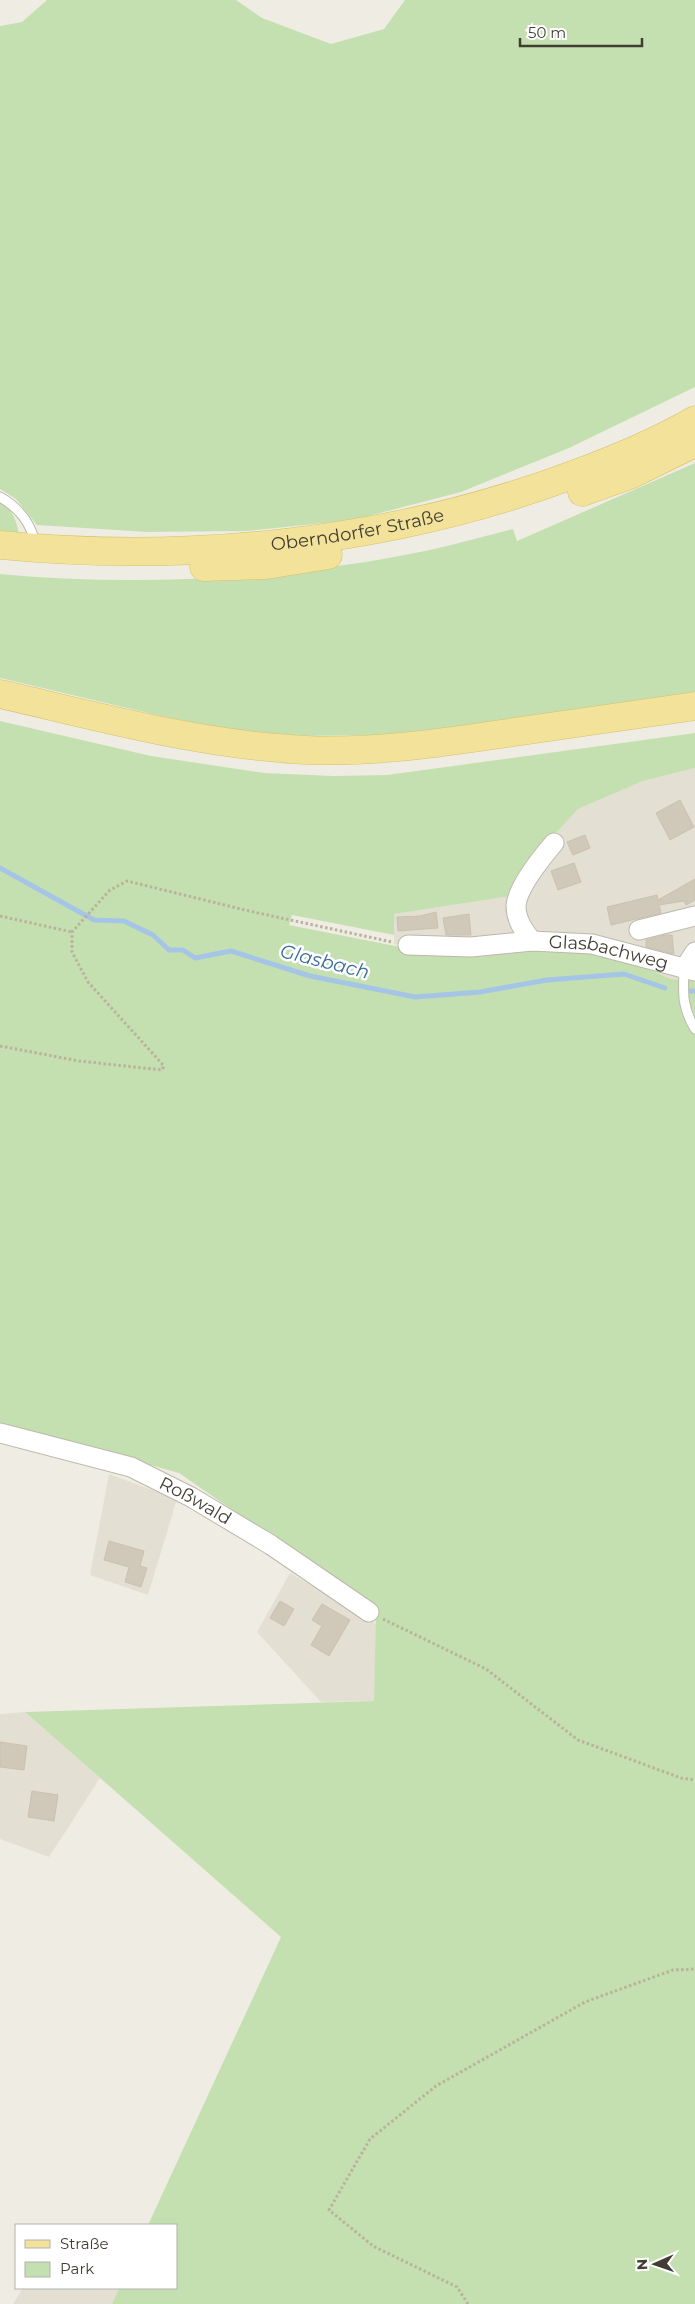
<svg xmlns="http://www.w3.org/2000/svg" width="695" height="2304" viewBox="0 0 695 2304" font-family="Montserrat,sans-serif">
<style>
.residential{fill:#e3dfd2}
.green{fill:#c5e0b0}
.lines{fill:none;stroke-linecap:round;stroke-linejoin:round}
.stream{stroke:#a5c5e7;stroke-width:5}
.building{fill:#d0c9ba;stroke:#cac2ae}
.lane-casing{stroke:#bdb8aa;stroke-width:11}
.street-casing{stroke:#bdb8aa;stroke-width:21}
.primary-casing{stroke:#d5c06c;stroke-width:29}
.path{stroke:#bab29a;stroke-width:3;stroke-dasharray:2.5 2.5;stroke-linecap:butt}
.lane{stroke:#fff;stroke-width:9}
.street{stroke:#fff;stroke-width:19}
.primary{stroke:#f3e299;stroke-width:28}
.labels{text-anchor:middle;stroke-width:5;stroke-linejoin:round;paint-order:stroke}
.street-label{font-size:18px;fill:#413d34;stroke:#fff}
.water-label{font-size:19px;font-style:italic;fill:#3a6aa0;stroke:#fff}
</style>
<rect width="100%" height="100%" fill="#efede3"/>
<g class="residential">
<polygon points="695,768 695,981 671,979 618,956 431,953 394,944 394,914 512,896 536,855 578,809 643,781"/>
<polygon points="109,1474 177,1499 148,1595 90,1575"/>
<polygon points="290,1573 376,1624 374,1701 321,1702 257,1632"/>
<polygon points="25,1712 100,1778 49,1857 0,1839 0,1714"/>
<polygon points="23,2288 119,2288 112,2304 13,2304"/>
</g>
<g class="green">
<polygon points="47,0 236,0 262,18 331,44 384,29 405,0 695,0 695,387 569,448 461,492 353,520 246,531 147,532 37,525 16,499 0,489 0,26 22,22"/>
<path d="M695,463V692L535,719L380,735L292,736L244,733L161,716L0,678V574C137,587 290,579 425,551C454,545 484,536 513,529L517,541Z"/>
<path d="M0,502C13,510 17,521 19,536L0,534Z"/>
<polygon points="0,721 151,756 264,773 334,776 387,775 695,733 695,768 643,781 578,809 536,855 512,896 394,914 394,935 292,915 289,925 431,953 546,948 618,956 671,979 695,981 695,2304 112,2304 119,2288 176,2288 176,2225 148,2225 281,1937 25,1712 374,1701 376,1609 179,1473 0,1423"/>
</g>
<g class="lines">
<g class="stream">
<polyline points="0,868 94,920 124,921 153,935 169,950 183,950 195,958 231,951 310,976 415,997 480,992 547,980 624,974 665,988"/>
<polyline points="689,991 695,991"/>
</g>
</g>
<g class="building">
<polygon points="680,800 694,827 670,840 656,813"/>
<polygon points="585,835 590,848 573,855 567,842"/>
<polygon points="574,863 581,882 558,890 551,871"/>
<polygon points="695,879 695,900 686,905 684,901 659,905 661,913 611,925 607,907 657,895 658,900"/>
<polygon points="436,912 438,928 398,931 397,917 420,916"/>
<polygon points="469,914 471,935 446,935 443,918"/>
<polygon points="665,935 672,935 674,954 646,947 646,940"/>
<polygon points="109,1541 144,1551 140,1566 147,1568 141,1587 125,1582 129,1567 104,1560"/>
<polygon points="280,1601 294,1609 284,1626 270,1618"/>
<polygon points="322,1604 350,1620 329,1656 311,1645 322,1626 312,1620"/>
<polygon points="0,1742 27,1746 24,1770 0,1767"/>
<polygon points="32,1791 58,1795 54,1821 28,1817"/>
</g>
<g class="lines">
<defs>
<g id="lane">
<path d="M0,497C19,508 31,522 35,544"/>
<path d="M684,969C683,994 682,1007 695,1029"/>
</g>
<g id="street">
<polyline points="639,930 695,916"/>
<path d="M532,941C524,931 516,920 516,906C517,888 542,857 554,843"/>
<path id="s1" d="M408,945L471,947L532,941L592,944L695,971"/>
<polyline points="684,969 695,952"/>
<path id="s2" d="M0,1433L131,1467L191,1497L271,1545L369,1612"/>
</g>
<g id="primary">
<polyline points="582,492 632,474 695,443"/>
<path id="s3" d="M0,545C191,564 395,542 575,474C616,459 657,442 695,420"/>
<polyline points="204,567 266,565 328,555"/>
<path d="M0,694C100,717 201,745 305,750C373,753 441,743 508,733C570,724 633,715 695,706"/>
</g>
</defs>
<use href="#lane" class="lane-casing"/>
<use href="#street" class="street-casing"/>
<use href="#primary" class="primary-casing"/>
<g class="path">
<polyline points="0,916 72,932"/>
<polyline points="0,1046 79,1061 162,1070 164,1066 88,982 72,952 72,932 110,890 127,881 249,911 392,942"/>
<polyline points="383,1619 486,1669 578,1740 681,1778 695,1780"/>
<polyline points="468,2304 457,2287 373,2246 329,2210 370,2139 436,2086 585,2002 673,1970 695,1969"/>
</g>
<use href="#lane" class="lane"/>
<use href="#street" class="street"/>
<use href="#primary" class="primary"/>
</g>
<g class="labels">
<g class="street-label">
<text dy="6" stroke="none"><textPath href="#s3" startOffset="359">Oberndorfer Straße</textPath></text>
<text dy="6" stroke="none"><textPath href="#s1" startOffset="202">Glasbachweg</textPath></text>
<text dy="6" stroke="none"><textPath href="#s2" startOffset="208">Roßwald</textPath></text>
</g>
<g class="water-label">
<text transform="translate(325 961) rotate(14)" y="7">Glasbach</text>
</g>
</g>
<rect x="15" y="2224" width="162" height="65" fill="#ffffff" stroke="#b3b1ae"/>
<rect x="25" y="2240" width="25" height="8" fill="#f3e299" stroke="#b3b1ae"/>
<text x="60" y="2249" font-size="15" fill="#413d34">Straße</text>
<rect x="25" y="2262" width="25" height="15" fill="#c5e0b0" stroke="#b3b1ae"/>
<text x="60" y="2274" font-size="15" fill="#413d34">Park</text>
<g transform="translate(655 2264) rotate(268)" stroke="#ffffff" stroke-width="4" paint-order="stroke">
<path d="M0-4L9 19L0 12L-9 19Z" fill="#413d34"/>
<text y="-8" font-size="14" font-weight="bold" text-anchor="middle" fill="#413d34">N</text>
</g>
<path d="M520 38v8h122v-8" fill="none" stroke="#413d34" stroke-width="2.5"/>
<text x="528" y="38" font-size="15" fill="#413d34" stroke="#ffffff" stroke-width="4" paint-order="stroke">50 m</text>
</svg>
